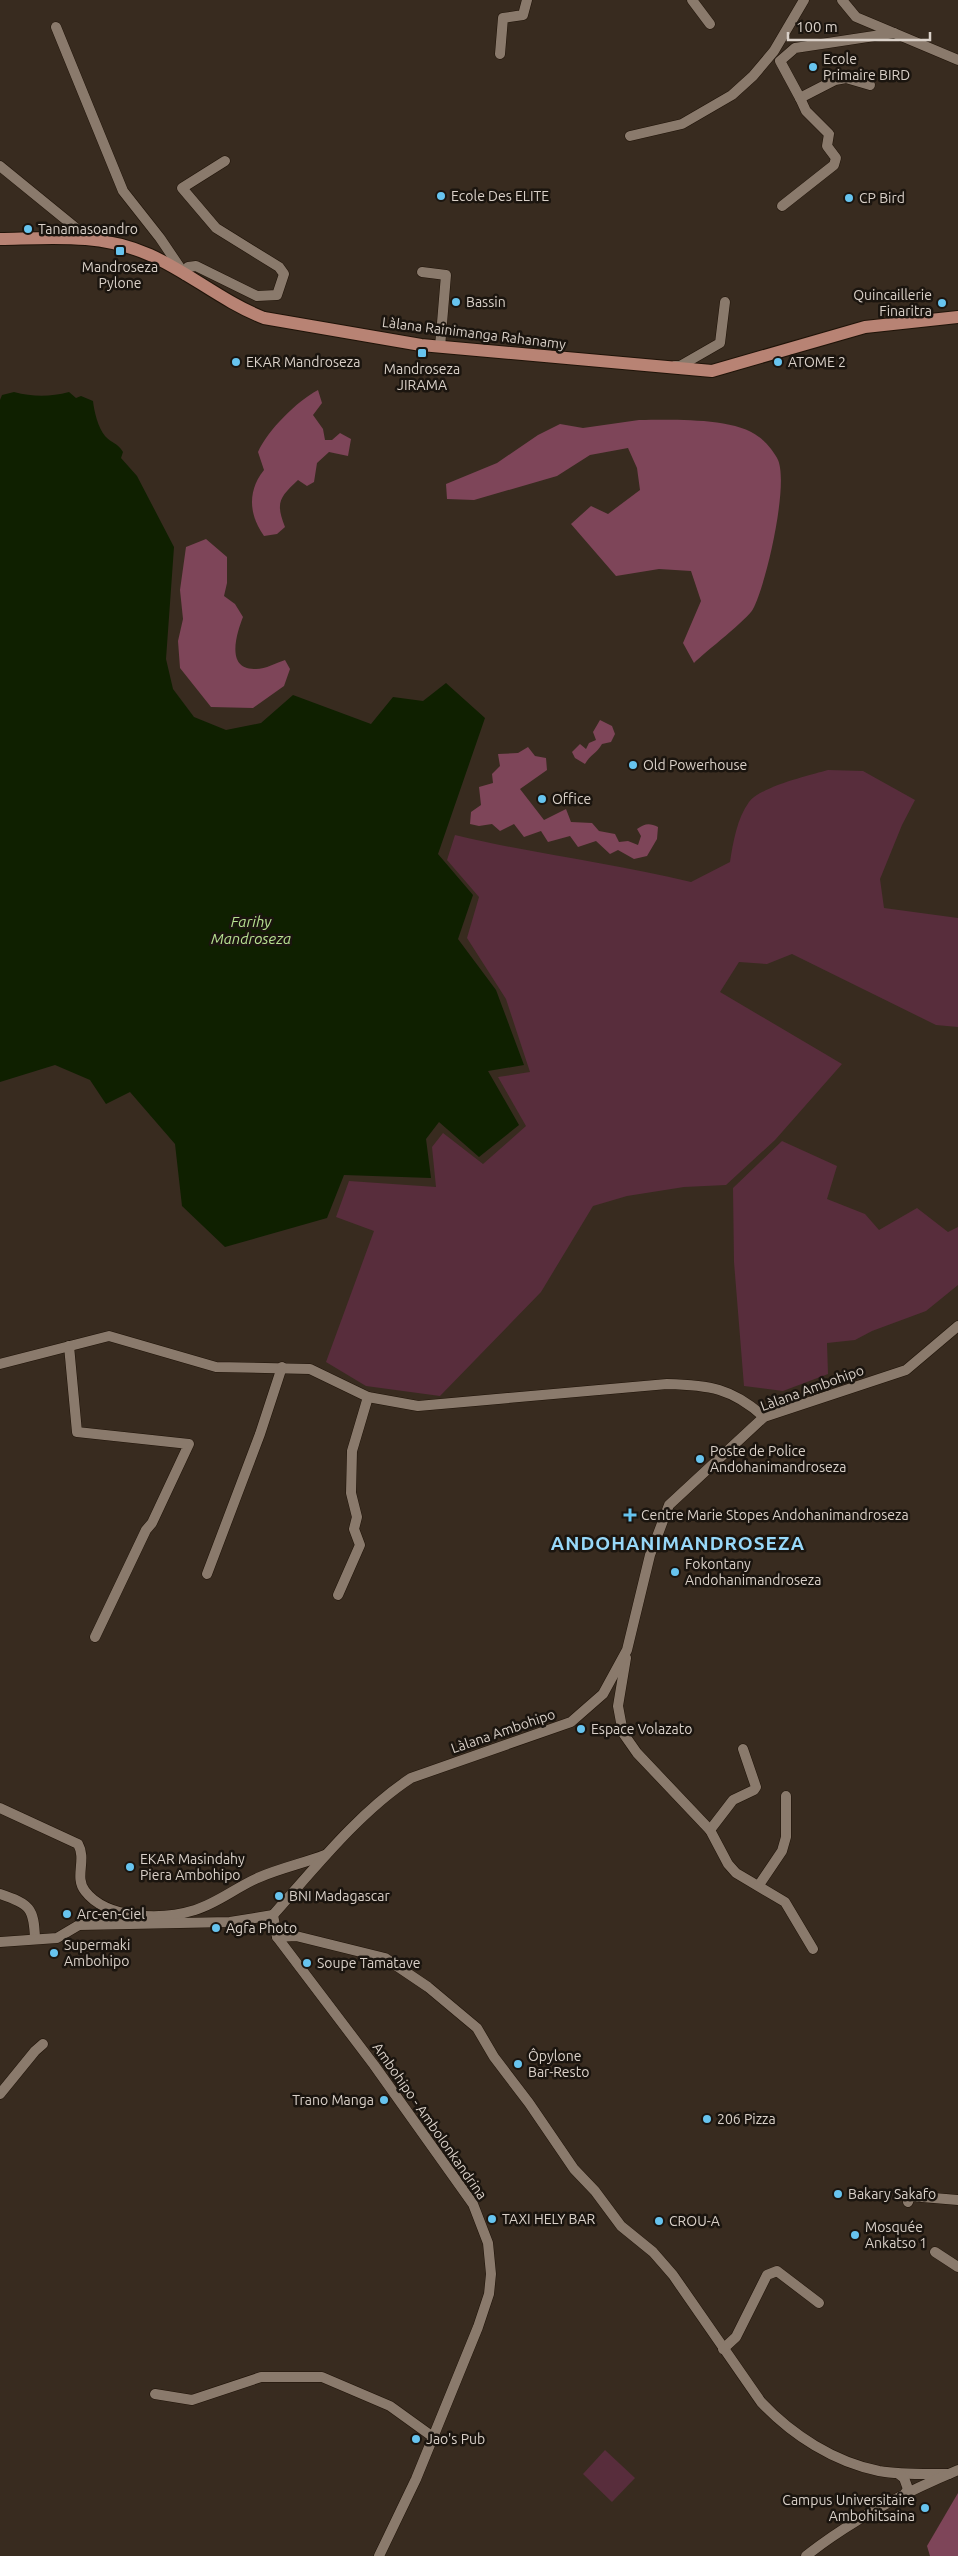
<svg xmlns="http://www.w3.org/2000/svg" width="958" height="2556" viewBox="0 0 958 2556" font-family="Ubuntu,sans-serif">
<style>
.green{fill:#582d3c}
.forest{fill:#7e4559}
.water{fill:#0f2000}
.lines{fill:none;stroke-linecap:round;stroke-linejoin:round}
.minor-casing{stroke:#1f1308;stroke-width:11}
.major-casing{stroke:#1f1308;stroke-width:14}
.minor{stroke:#8a7a6c;stroke-width:10}
.major{stroke:#b88374;stroke-width:12}
.poi-dot{fill:#67c4ef;stroke:#1b150f;stroke-width:2}
.labels{text-anchor:middle;stroke-width:5;stroke-linejoin:round;paint-order:stroke}
.poi-label{font-size:14px;fill:#dad1c9;stroke:#1b150f;text-anchor:start}
.street-label{font-size:14px;fill:#dad1c9;stroke:#1b150f}
.water-label{font-size:15px;font-style:italic;fill:#b7e092;stroke:#1b150f}
.district-label{font-size:19px;font-weight:bold;letter-spacing:1px;fill:#97d8f9;stroke:#1b150f}
</style>
<rect width="100%" height="100%" fill="#382b1f"/>
<g class="green">
<path d="M828,770L863,771L915,800L902,825L880,879L884,908L958,918V1027L936,1025L792,954L767,964L739,962L720,992L842,1064L775,1140L726,1185L684,1187L627,1196L593,1206L541,1292L440,1396L366,1386L326,1362L374,1231L336,1217L349,1181L436,1187L432,1147L443,1133L483,1164L526,1126L498,1077L530,1072L506,999L467,938L479,897L447,860L455,835C533,854 613,863 691,882L730,862C733,843 737,818 749,802C760,787 810,775 828,770Z"/>
<polygon points="782,1141 837,1166 827,1199 865,1214 879,1230 917,1208 948,1232 958,1227 958,1285 926,1311 872,1331 855,1340 827,1343 828,1374 783,1391 744,1386 734,1262 733,1188"/>
<polygon points="605,2450 635,2478 612,2502 583,2474"/>
</g>
<g class="forest">
<path d="M318,390L322,403L313,415L323,429L325,440H332L340,433L351,439L348,456L329,452L317,463L314,482L307,486L298,480C280,497 275,502 285,527L277,534L264,536C249,515 247,491 264,470L258,452C268,430 297,401 318,390Z"/>
<path d="M639,420C670,420 734,417 759,437C765,441 775,453 778,460C789,485 766,585 753,609C749,618 704,653 694,663L683,643L701,601L691,571L659,569L616,576L571,524L591,506L608,514L640,490L637,468L628,448L590,455L557,476L474,500L447,499L446,484L497,463L538,435L560,424L583,428Z"/>
<path d="M206,539L227,557V583L224,596L235,604L243,617C237,632 225,669 254,669C264,670 276,663 285,660L290,669L284,686L253,708L211,707L180,668L178,641L183,619L180,590L186,547Z"/>
<path d="M600,720L612,726L615,734L611,742L602,744C597,753 590,755 585,764L575,758L572,752L580,744L586,749L589,743L596,740L593,732Z"/>
<path d="M528,747L535,756L546,758L547,770L520,789L544,820L566,809L571,822L592,823L599,831L615,834L619,842L628,841L638,845L641,836L637,829C645,823 650,823 658,827L657,839L647,856L634,859L618,850L610,854L596,841L578,847L570,836L548,842L541,831L524,837L514,824L500,831L492,824L479,826L470,824L471,812L481,805L479,787L493,783L492,774L500,766L498,754L518,753Z"/>
<polygon points="958,2493 958,2556 930,2556 927,2546"/>
</g>
<path class="water" d="M14,392C33,397 50,397 69,392L76,398L81,396L93,401C94,411 98,428 105,436C111,443 118,443 123,452L121,458L137,476L174,547L166,659L173,689L194,717L226,730L261,723L293,695L371,724L393,697L423,701L446,683L485,718L438,854L473,895L458,939L496,990L524,1065L488,1071L519,1125L479,1157L439,1122L426,1139L431,1178L344,1175L327,1218L225,1247L182,1206L175,1144L130,1092L106,1104L90,1080L55,1065L0,1082V400L2,395Z"/>
<g class="lines">
<defs>
<g id="minor">
<polyline points="692,0 710,24"/>
<polyline points="842,0 856,17 958,60"/>
<polyline points="56,27 123,191 160,238 185,275 188,267 196,266 257,296 277,295 284,274 279,267 216,228 182,188 225,161"/>
<polyline points="500,54 503,18 523,15 527,0"/>
<polyline points="870,85 846,78 835,80 800,98 780,61 795,48 894,33"/>
<polyline points="630,136 682,124 732,95 753,76 774,51 804,0"/>
<polyline points="0,166 87,237"/>
<polyline points="782,206 834,165 836,158 827,146 829,134 806,111 800,98"/>
<polyline points="422,272 446,275 440,347"/>
<polyline points="675,366 680,366 720,343 725,302"/>
<polyline points="69,1346 77,1432 189,1444 152,1523 146,1530 95,1637"/>
<path d="M0,1364L109,1336L216,1367L310,1369L368,1397L418,1406L667,1384C709,1385 732,1388 764,1417"/>
<polyline points="207,1574 260,1434 282,1367"/>
<polyline points="338,1595 360,1545 354,1529 357,1517 351,1493 352,1451 368,1397"/>
<polyline points="626,1658 618,1706 623,1733 637,1753 710,1830 728,1864 736,1873 785,1902 813,1949"/>
<path d="M0,1808L78,1844C87,1860 74,1877 85,1891C107,1920 163,1920 195,1910C218,1903 238,1886 260,1877C281,1868 304,1863 325,1855"/>
<polyline points="710,1830 733,1800 754,1790 756,1787 743,1749"/>
<polyline points="759,1885 782,1851 786,1837 786,1796"/>
<path d="M0,1894C30,1904 34,1908 35,1939"/>
<path d="M273,1915C314,1869 359,1812 411,1778L571,1722L603,1694L627,1650L650,1555L669,1505L764,1417L906,1370L958,1326"/>
<polyline points="273,1915 277,1937 374,2065 473,2204 488,2243 491,2274 489,2294 478,2327 416,2479 379,2556"/>
<path d="M277,1937L296,1936L385,1958L428,1987L477,2028L494,2057L529,2103L574,2169L595,2191L621,2226L653,2252L673,2275L761,2402C792,2435 834,2462 879,2471C902,2475 926,2474 949,2474"/>
<polyline points="0,1942 57,1938 79,1925 230,1922 273,1915"/>
<polyline points="0,2094 35,2051 43,2044"/>
<polyline points="908,2202 910,2196 958,2200"/>
<polyline points="935,2252 958,2267"/>
<polyline points="723,2349 736,2337 767,2275 777,2271 819,2303"/>
<polyline points="155,2394 192,2400 261,2377 322,2377 390,2406 433,2437"/>
<polyline points="899,2474 904,2478 908,2489 904,2495"/>
<path d="M806,2556C851,2520 905,2492 958,2470"/>
</g>
<path id="major" d="M0,239C53,238 100,233 150,255C190,273 223,302 264,318L421,345L712,371L865,327L958,317"/>
</defs>
<use href="#minor" class="minor-casing"/>
<use href="#major" class="major-casing"/>
<use href="#minor" class="minor"/>
<use href="#major" class="major"/>
</g>
<g class="poi-dot">
<circle cx="813" cy="67" r="5"/>
<circle cx="441" cy="196" r="5"/>
<circle cx="849" cy="198" r="5"/>
<circle cx="28" cy="229" r="5"/>
<rect x="115" y="246" width="10" height="10" rx="2.5"/>
<circle cx="456" cy="302" r="5"/>
<circle cx="942" cy="303" r="5"/>
<rect x="417" y="348" width="10" height="10" rx="2.5"/>
<circle cx="236" cy="362" r="5"/>
<circle cx="778" cy="362" r="5"/>
<circle cx="633" cy="765" r="5"/>
<circle cx="542" cy="799" r="5"/>
<circle cx="700" cy="1459" r="5"/>
<path d="M627.5 1507.5h5v5h5v5h-5v5h-5v-5h-5v-5h5z"/>
<circle cx="675" cy="1572" r="5"/>
<circle cx="581" cy="1729" r="5"/>
<circle cx="130" cy="1867" r="5"/>
<circle cx="279" cy="1896" r="5"/>
<circle cx="67" cy="1914" r="5"/>
<circle cx="216" cy="1928" r="5"/>
<circle cx="54" cy="1953" r="5"/>
<circle cx="307" cy="1963" r="5"/>
<circle cx="518" cy="2064" r="5"/>
<circle cx="384" cy="2100" r="5"/>
<circle cx="707" cy="2119" r="5"/>
<circle cx="838" cy="2194" r="5"/>
<circle cx="492" cy="2219" r="5"/>
<circle cx="659" cy="2221" r="5"/>
<circle cx="855" cy="2235" r="5"/>
<circle cx="416" cy="2439" r="5"/>
<circle cx="925" cy="2508" r="5"/>
</g>
<g class="labels">
<g class="poi-label">
<text x="823" y="64">Ecole<tspan x="823" dy="16">Primaire BIRD</tspan></text>
<text x="451" y="201">Ecole Des ELITE</text>
<text x="859" y="203">CP Bird</text>
<text x="38" y="234">Tanamasoandro</text>
<text x="120" y="272" text-anchor="middle">Mandroseza<tspan x="120" dy="16">Pylone</tspan></text>
<text x="932" y="300" text-anchor="end">Quincaillerie<tspan x="932" dy="16">Finaritra</tspan></text>
<text x="466" y="307">Bassin</text>
<text x="246" y="367">EKAR Mandroseza</text>
<text x="788" y="367">ATOME 2</text>
<text x="422" y="374" text-anchor="middle">Mandroseza<tspan x="422" dy="16">JIRAMA</tspan></text>
<text x="643" y="770">Old Powerhouse</text>
<text x="552" y="804">Office</text>
<text x="710" y="1456">Poste de Police<tspan x="710" dy="16">Andohanimandroseza</tspan></text>
<text x="641" y="1520">Centre Marie Stopes Andohanimandroseza</text>
<text x="685" y="1569">Fokontany<tspan x="685" dy="16">Andohanimandroseza</tspan></text>
<text x="591" y="1734">Espace Volazato</text>
<text x="140" y="1864">EKAR Masindahy<tspan x="140" dy="16">Piera Ambohipo</tspan></text>
<text x="289" y="1901">BNI Madagascar</text>
<text x="77" y="1919">Arc-en-Ciel</text>
<text x="226" y="1933">Agfa Photo</text>
<text x="64" y="1950">Supermaki<tspan x="64" dy="16">Ambohipo</tspan></text>
<text x="317" y="1968">Soupe Tamatave</text>
<text x="528" y="2061">Ôpylone<tspan x="528" dy="16">Bar-Resto</tspan></text>
<text x="374" y="2105" text-anchor="end">Trano Manga</text>
<text x="717" y="2124">206 Pizza</text>
<text x="848" y="2199">Bakary Sakafo</text>
<text x="502" y="2224">TAXI HELY BAR</text>
<text x="669" y="2226">CROU-A</text>
<text x="865" y="2232">Mosquée<tspan x="865" dy="16">Ankatso 1</tspan></text>
<text x="426" y="2444">Jao's Pub</text>
<text x="915" y="2505" text-anchor="end">Campus Universitaire<tspan x="915" dy="16">Ambohitsaina</tspan></text>
</g>
<g class="street-label">
<text transform="translate(474 333) rotate(7)" y="5">Làlana Rainimanga Rahanamy</text>
<text transform="translate(812 1388) rotate(-20)" y="5">Làlana Ambohipo</text>
<text transform="translate(503 1731) rotate(-19)" y="5">Làlana Ambohipo</text>
<text transform="translate(430 2121) rotate(55)" y="5">Ambohipo - Ambolonkandrina</text>
</g>
<g class="water-label">
<text x="251" y="927">Farihy<tspan x="251" dy="17">Mandroseza</tspan></text>
</g>
<g class="district-label">
<text x="678" y="1550">ANDOHANIMANDROSEZA</text>
</g>
</g>
<path d="M788 32v8h142v-8" fill="none" stroke="#dad1c9" stroke-width="2.5"/>
<text x="796" y="32" font-size="15" fill="#dad1c9" stroke="#1b150f" stroke-width="4" paint-order="stroke">100 m</text>
</svg>
